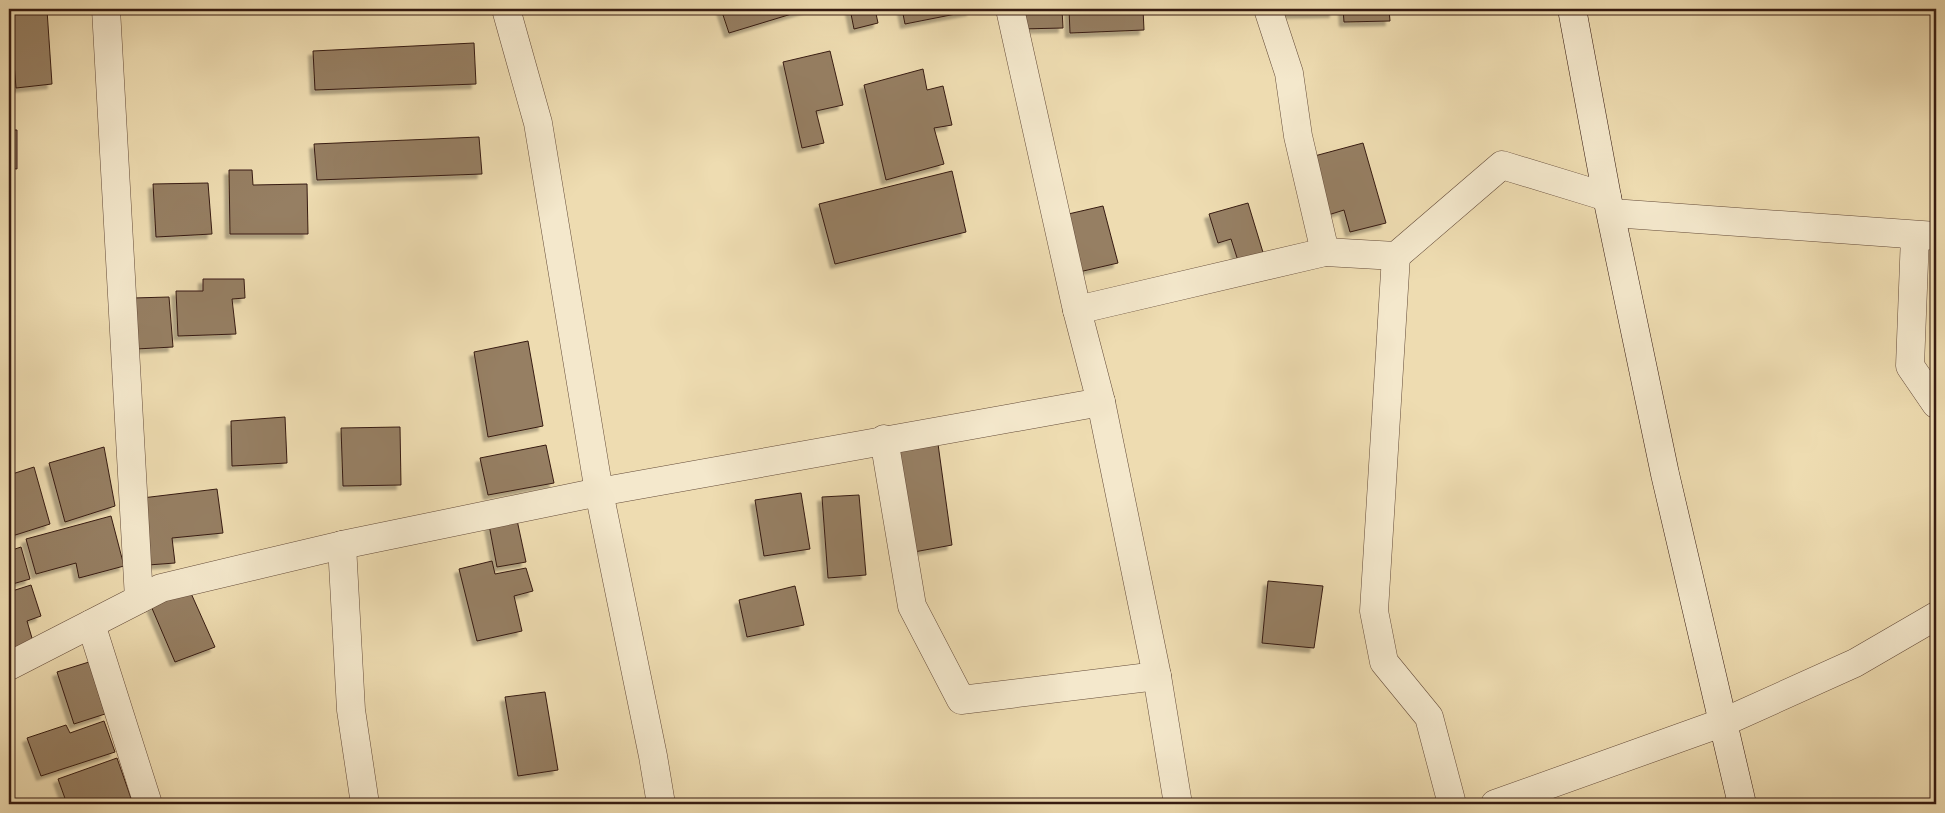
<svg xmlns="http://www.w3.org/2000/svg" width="1945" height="813" viewBox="0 0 1945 813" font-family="'IM FELL Great Primer',serif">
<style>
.building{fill:#967f64;stroke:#361b11;filter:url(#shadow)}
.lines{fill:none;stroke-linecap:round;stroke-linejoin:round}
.street-casing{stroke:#644b39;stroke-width:29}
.secondary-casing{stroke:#361b11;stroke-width:29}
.street{stroke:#f4e8cc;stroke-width:28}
.secondary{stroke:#f4e8cc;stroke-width:28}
</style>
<defs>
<filter id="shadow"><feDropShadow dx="-4.5" dy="4.5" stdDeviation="1" flood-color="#0004"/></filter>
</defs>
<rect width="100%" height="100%" fill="#eedcb1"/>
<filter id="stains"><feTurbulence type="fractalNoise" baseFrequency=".004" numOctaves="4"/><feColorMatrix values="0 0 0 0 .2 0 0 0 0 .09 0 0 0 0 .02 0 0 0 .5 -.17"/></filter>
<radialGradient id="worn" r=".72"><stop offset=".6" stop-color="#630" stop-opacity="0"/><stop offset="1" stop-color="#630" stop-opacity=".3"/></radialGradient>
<g class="building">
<polygon points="721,9 808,9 729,33"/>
<polygon points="850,9 875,9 878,23 854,29"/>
<polygon points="902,9 971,9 971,11 905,24"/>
<polygon points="1019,9 1062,9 1063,28 1020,29"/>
<polygon points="1069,9 1143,9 1144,30 1070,33"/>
<polygon points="1278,9 1334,9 1334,13 1278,14"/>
<polygon points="1343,9 1389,9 1390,21 1344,22"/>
<polygon points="47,10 52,84 16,88 10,13"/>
<polygon points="474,43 476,84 315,90 313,51"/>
<polygon points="830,51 843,105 816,111 824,143 802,148 783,62"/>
<polygon points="923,69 927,90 943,86 952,125 934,128 944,164 886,180 864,85"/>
<polygon points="9,130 17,130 17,169 9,168"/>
<polygon points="479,137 482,174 317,180 314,144"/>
<polygon points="1363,143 1386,223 1350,232 1344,210 1325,216 1307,158"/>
<polygon points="229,170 252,170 253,185 307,184 308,234 230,234"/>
<polygon points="952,171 966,232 835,264 819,204"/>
<polygon points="208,183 212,234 156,237 153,184"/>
<polygon points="1248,203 1265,259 1240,267 1231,239 1218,243 1209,214"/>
<polygon points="1103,206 1118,263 1079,272 1064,215"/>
<polygon points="203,279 244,279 245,298 232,299 236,334 178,336 176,291 203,291"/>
<polygon points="169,297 173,347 136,349 133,298"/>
<polygon points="528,341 543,426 488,437 474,352"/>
<polygon points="285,417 287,463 232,466 231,421"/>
<polygon points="400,427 401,485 343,486 341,428"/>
<polygon points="938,444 952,545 914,552 899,451"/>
<polygon points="546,445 554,483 488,495 480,458"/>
<polygon points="104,447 115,506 65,522 49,463"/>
<polygon points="34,467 50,524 9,537 9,475"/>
<polygon points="217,489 223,533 172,538 175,563 148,565 142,498"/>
<polygon points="801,493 810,549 764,556 755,500"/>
<polygon points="859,495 866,575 828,578 822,497"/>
<polygon points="111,516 124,566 79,578 76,563 36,574 26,539"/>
<polygon points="517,520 526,562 497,567 489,525"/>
<polygon points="21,547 30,579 9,585 9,551"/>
<polygon points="492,561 495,574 526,568 533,591 514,596 522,631 477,641 459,569"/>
<polygon points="1268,581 1323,586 1314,648 1262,643"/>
<polygon points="31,585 41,616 27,621 34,645 9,653 9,592"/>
<polygon points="795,586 804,625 747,637 739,600"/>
<polygon points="190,591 215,647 175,662 151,606"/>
<polygon points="89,662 105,714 74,724 57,672"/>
<polygon points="545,692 558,770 518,776 505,697"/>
<polygon points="104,721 115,752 41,776 27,738 66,725 70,733"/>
<polygon points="117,758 133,804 67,804 58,779"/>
</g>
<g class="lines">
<defs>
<g id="street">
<polyline points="106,9 139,599"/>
<polyline points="506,9 538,123 599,492 653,756 661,804"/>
<polyline points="1010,9 1077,310 1101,402 1157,676 1178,804"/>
<polyline points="1268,9 1289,73 1298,136 1325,252"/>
<polyline points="1612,213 1936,236"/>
<polyline points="1915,236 1910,366 1936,404"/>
<polyline points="1396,256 1374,611 1384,662 1429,717 1452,804"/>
<polyline points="1077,310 1325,252 1396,256 1502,165 1607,197"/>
<polyline points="884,439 912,606 961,700 1157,676"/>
<polyline points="342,545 351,710 365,804"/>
<polyline points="91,624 148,804"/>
<polyline points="9,666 161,588 342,545 599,492 1101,402"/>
<polyline points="1495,804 1724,722 1855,663 1936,616"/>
</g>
<polyline id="secondary" points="1572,9 1607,197 1665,474 1742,804"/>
</defs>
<use href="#street" class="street-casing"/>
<use href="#secondary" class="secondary-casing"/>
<use href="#street" class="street"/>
<use href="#secondary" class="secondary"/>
</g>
<rect width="1945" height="813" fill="none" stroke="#eedcb1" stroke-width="30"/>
<rect x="10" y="10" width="1925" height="793" fill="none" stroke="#361b11" stroke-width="2.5"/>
<rect x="15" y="15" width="1915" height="783" fill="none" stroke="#361b11"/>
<rect width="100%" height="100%" filter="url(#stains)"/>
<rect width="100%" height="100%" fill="url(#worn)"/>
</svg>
